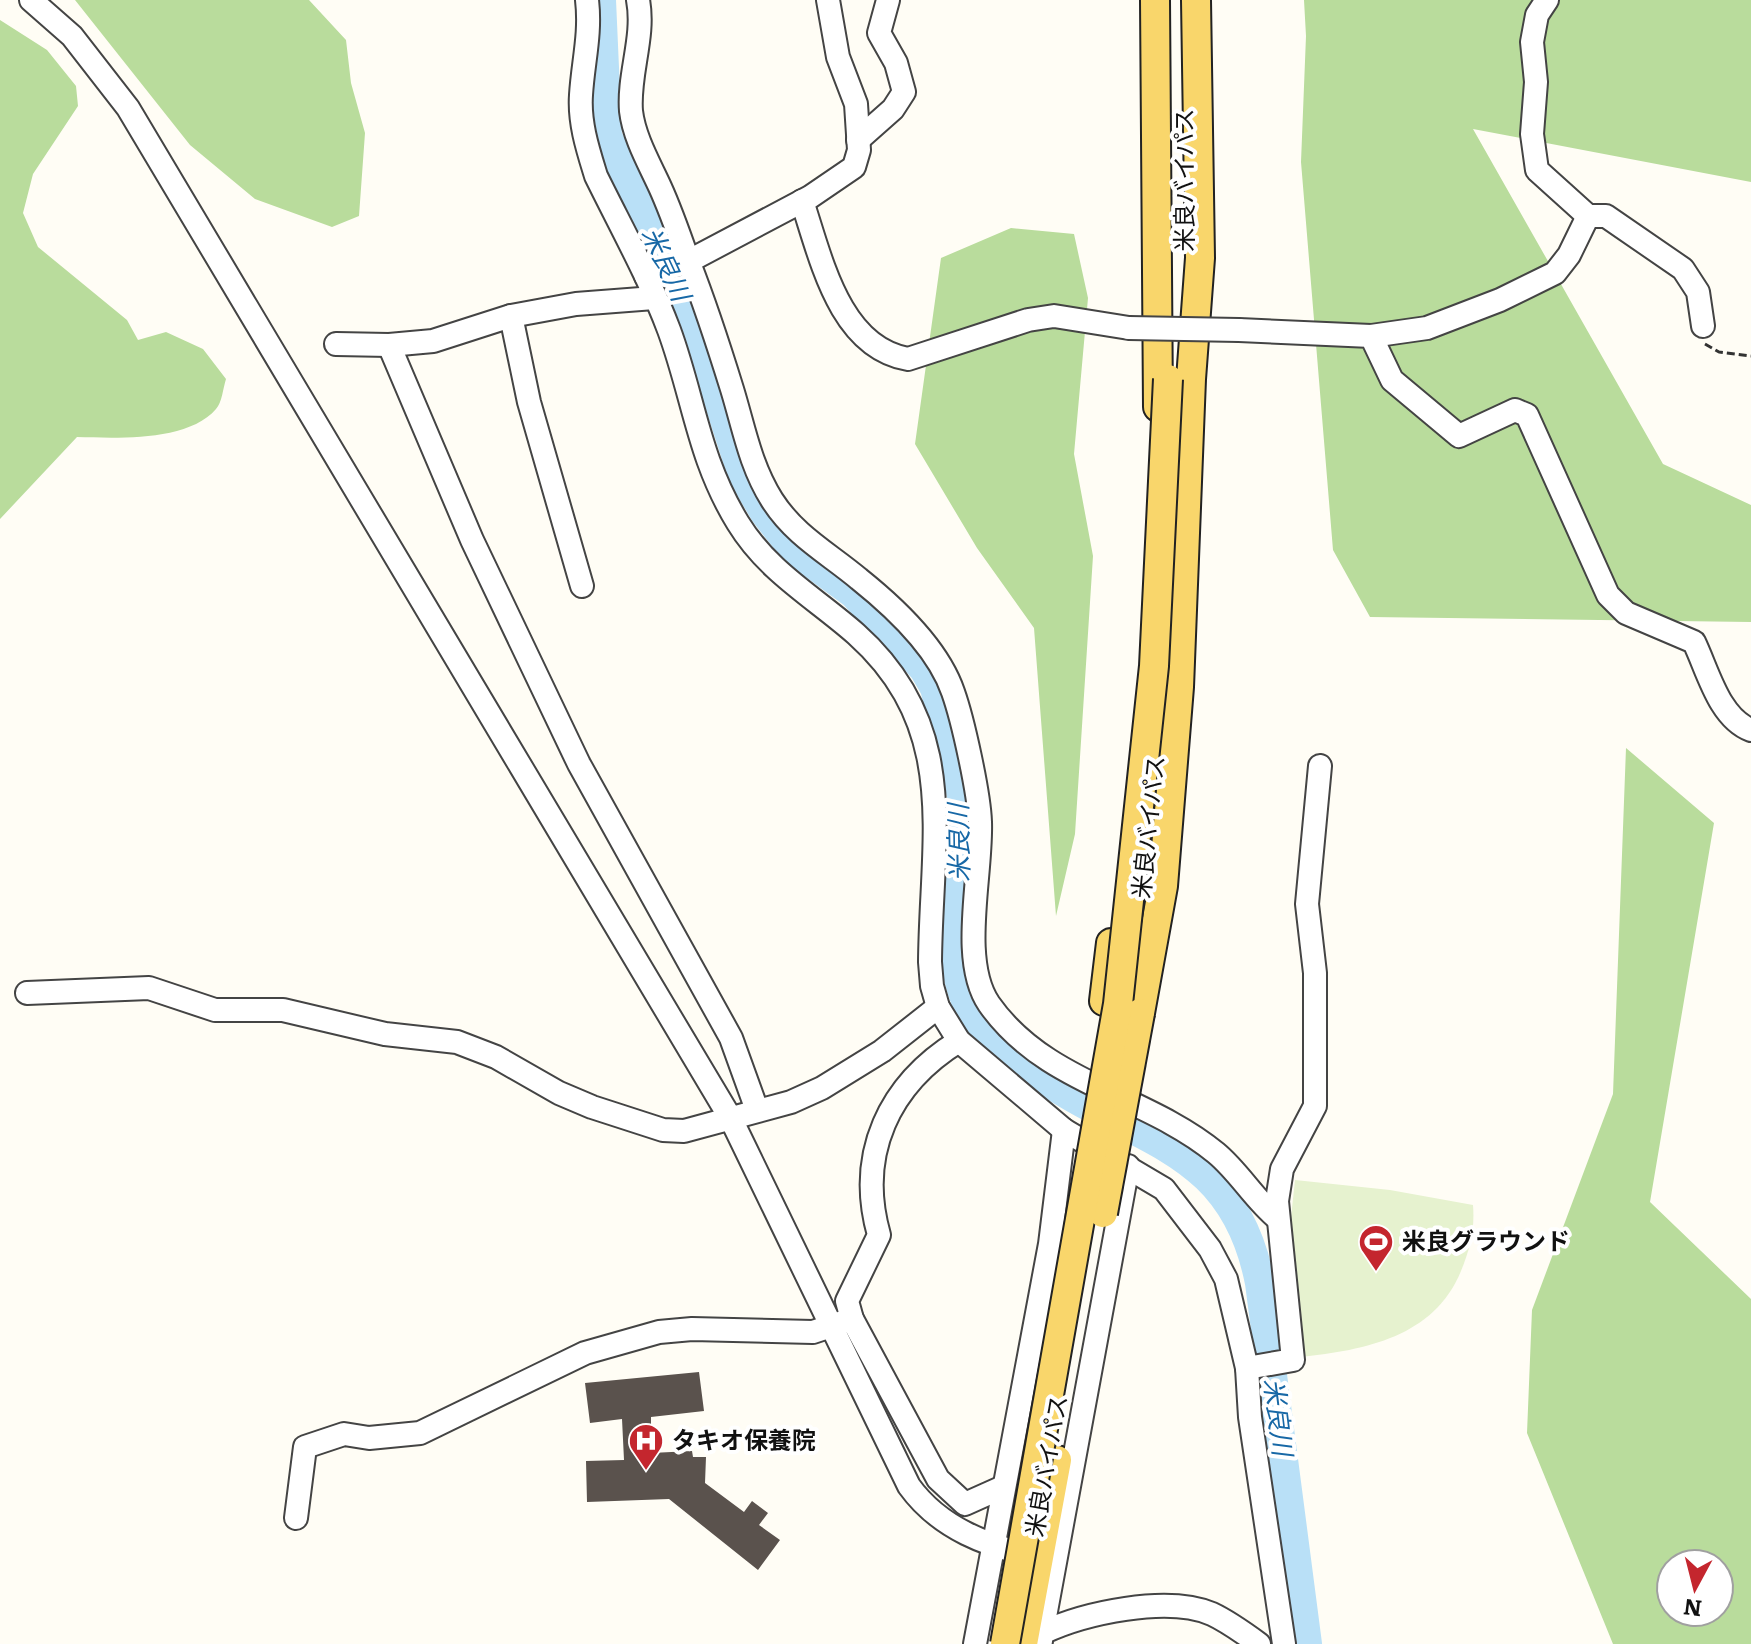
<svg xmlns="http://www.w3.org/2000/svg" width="1751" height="1644" viewBox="0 0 1751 1644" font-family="Literata,'Noto Sans JP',serif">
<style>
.forest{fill:#b9dc9c;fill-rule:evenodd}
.pitch{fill:#e6f2cf}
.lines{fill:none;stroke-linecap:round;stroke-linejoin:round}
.river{stroke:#b9e0f7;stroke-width:30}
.building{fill:#5a524d}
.minor-casing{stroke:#444;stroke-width:26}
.major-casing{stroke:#222;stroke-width:32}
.path{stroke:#333;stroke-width:3;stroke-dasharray:8 4;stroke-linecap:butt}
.minor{stroke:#fff;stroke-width:22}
.major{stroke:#f9d66b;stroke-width:28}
.minor-bridge-casing{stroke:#444;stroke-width:26;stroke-linecap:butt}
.major-bridge-casing{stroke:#222;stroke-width:32;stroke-linecap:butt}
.minor-bridge{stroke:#fff;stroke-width:22}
.major-bridge{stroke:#f9d66b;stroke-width:28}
.labels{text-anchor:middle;stroke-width:8;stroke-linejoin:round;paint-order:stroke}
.street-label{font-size:24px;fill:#111;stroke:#fff}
.poi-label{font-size:24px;font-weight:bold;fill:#111;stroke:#fff;text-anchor:start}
.water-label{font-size:26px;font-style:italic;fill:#1768a6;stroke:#fff}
</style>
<rect width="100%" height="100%" fill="#fffdf5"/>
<g class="forest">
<polygon points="75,0 309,0 346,40 351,83 365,133 359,216 332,227 255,199 190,145"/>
<polygon points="1304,0 1751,0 1751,182 1473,129 1663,464 1751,505 1751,622 1370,617 1333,550 1301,162 1306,36"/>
<path d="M0,20L47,50L76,86L78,106L33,174L23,213L38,247L127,320L138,340L166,332L203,349L226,379C223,388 222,403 216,409C188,442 116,438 77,437L0,519Z"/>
<polygon points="1011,228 1074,234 1088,298 1074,454 1093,556 1075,834 1056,916 1034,628 977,548 915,444 941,258"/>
<path d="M1626,748L1714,823L1650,1202L1751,1299V1644H1613L1527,1433L1532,1310L1613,1094ZM1671,1564H1719V1612H1671Z"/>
</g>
<path class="pitch" d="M1295,1180L1390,1190L1473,1205C1475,1230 1470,1248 1461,1271C1434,1337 1365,1350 1301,1357L1289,1236Z"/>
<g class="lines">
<path class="river" d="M601,0L607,136L695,327L743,476L765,513L794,550L854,594L924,669L935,688C945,729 962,776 964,818C966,886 936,960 977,1021C989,1039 1009,1053 1026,1066C1126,1144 1232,1138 1260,1283L1307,1644"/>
</g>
<polygon class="building" points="699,1372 704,1411 651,1417 651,1453 692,1451 693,1457 706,1457 705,1483 744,1512 752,1501 768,1513 759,1525 780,1540 758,1570 669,1499 587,1502 586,1461 624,1460 622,1419 590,1423 585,1383"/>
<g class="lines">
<defs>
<g id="minor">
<path d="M31,0L72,36L128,108L731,1119L909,1486C940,1529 988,1546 1037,1557"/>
<path d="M587,0C591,34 583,62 581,95C579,123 588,150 596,176C621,227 649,277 669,330C694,398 698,458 738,523C768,572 814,597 856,634C961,728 931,837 930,962L932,986L938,1007L959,1041L1064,1130L1164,1189L1210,1249L1226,1279L1247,1368L1250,1417L1284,1644"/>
<path d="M638,0C645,37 628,74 631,111C634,137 649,163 660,187C671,211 680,237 689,263C705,304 719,347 732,389C744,428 750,465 772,500C795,536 828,553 859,579C894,607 938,648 953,692C963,720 979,793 980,822C982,875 959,960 989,1004C1045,1084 1146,1095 1216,1153C1239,1172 1254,1199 1277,1218"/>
<polyline points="1547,0 1537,15 1532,42 1536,82 1532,134 1537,170 1588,216 1606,216 1683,269 1698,292 1703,326"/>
<polyline points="858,140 893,109 904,92 896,63 879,33 888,0"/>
<path d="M802,201C821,258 839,347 908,359L1028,320L1054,316L1129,328"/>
<polyline points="646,276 689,261 810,197 854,167 859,150 856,104 838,57 828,0"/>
<polyline points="511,316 529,402 582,586"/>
<path d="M1239,330L1371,336L1392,380L1459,436L1515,410L1527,415L1608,595L1626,613L1694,642C1708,671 1719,718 1751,730"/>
<polyline points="1371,336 1427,328 1500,300 1555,273 1569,255 1588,216"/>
<polyline points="336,344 389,345 433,341 511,316 576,304 654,298"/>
<polyline points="389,345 472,540 579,764 731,1038 757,1110"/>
<polyline points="27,993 149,988 215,1010 283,1010 385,1034 457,1042 496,1057 559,1093 592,1107 663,1130 684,1131 791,1102 822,1088 882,1051 938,1007"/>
<path d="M959,1041C889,1084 856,1154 879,1235L847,1301L852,1319L938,1479L965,1504L1003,1487"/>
<polyline points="1247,1368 1293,1360 1277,1201 1282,1169 1315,1106 1315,973 1307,904 1320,766"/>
<polyline points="296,1518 305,1447 344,1434 369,1438 420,1433 585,1353 659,1332 692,1329 813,1332 852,1319"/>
<polyline points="1042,1633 1128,1166"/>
<path d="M1041,1641L1042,1633C1084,1613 1167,1595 1212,1614C1229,1622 1244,1633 1259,1644"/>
<polyline points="975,1644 1050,1244 1064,1130"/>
</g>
<g id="major">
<polyline points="1155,0 1158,407"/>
<polyline points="1104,1001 1111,943"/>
<polyline points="1140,1013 1163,886 1179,687 1191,379 1200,258 1196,0"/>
<polyline points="1023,1644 1057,1460"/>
</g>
</defs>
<use href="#minor" class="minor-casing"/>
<use href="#major" class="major-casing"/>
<polyline class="path" points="1705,344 1719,352 1751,356"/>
<use href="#minor" class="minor"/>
<use href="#major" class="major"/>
<defs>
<polyline id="minor-bridge" points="1129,328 1239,330"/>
<g id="major-bridge">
<polyline points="1103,1213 1140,1013"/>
<polyline points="1005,1644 1118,1004 1154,666 1168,379"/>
</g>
</defs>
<use href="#minor-bridge" class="minor-bridge-casing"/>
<use href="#major-bridge" class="major-bridge-casing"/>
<use href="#minor-bridge" class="minor-bridge"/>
<use href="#major-bridge" class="major-bridge"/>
</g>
<defs>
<symbol id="stadium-pin" viewBox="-11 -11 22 30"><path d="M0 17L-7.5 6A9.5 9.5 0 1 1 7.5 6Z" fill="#c4262e" stroke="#fff"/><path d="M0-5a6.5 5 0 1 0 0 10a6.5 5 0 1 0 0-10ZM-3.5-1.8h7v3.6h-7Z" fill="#fff"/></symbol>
<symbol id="hospital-pin" viewBox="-11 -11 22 30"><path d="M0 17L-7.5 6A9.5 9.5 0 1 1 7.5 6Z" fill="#c4262e" stroke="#fff"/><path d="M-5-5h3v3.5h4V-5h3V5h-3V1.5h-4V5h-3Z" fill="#fff"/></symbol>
</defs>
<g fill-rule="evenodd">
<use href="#stadium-pin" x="1356" y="1222" width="40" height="54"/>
<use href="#hospital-pin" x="626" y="1421" width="40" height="54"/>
</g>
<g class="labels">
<g class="street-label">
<text transform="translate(1185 180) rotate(-90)" y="8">米良バイパス</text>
<text transform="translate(1149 827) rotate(-84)" y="8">米良バイパス</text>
<text transform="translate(1047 1466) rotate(-80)" y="8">米良バイパス</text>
</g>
<g class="poi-label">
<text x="1402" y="1250">米良グラウンド</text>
<text x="672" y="1449">タキオ保養院</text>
</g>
<g class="water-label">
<text transform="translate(666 264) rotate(65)" y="9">米良川</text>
<text transform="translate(959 843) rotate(-91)" y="9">米良川</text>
<text transform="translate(1278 1417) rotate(83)" y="9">米良川</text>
</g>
</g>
<g transform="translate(1695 1588) rotate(187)"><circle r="38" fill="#ffffff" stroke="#a0a0a0" stroke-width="2"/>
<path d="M0-6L14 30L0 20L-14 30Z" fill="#c4262e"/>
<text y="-12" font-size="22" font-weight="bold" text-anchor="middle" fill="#111111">N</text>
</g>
</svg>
